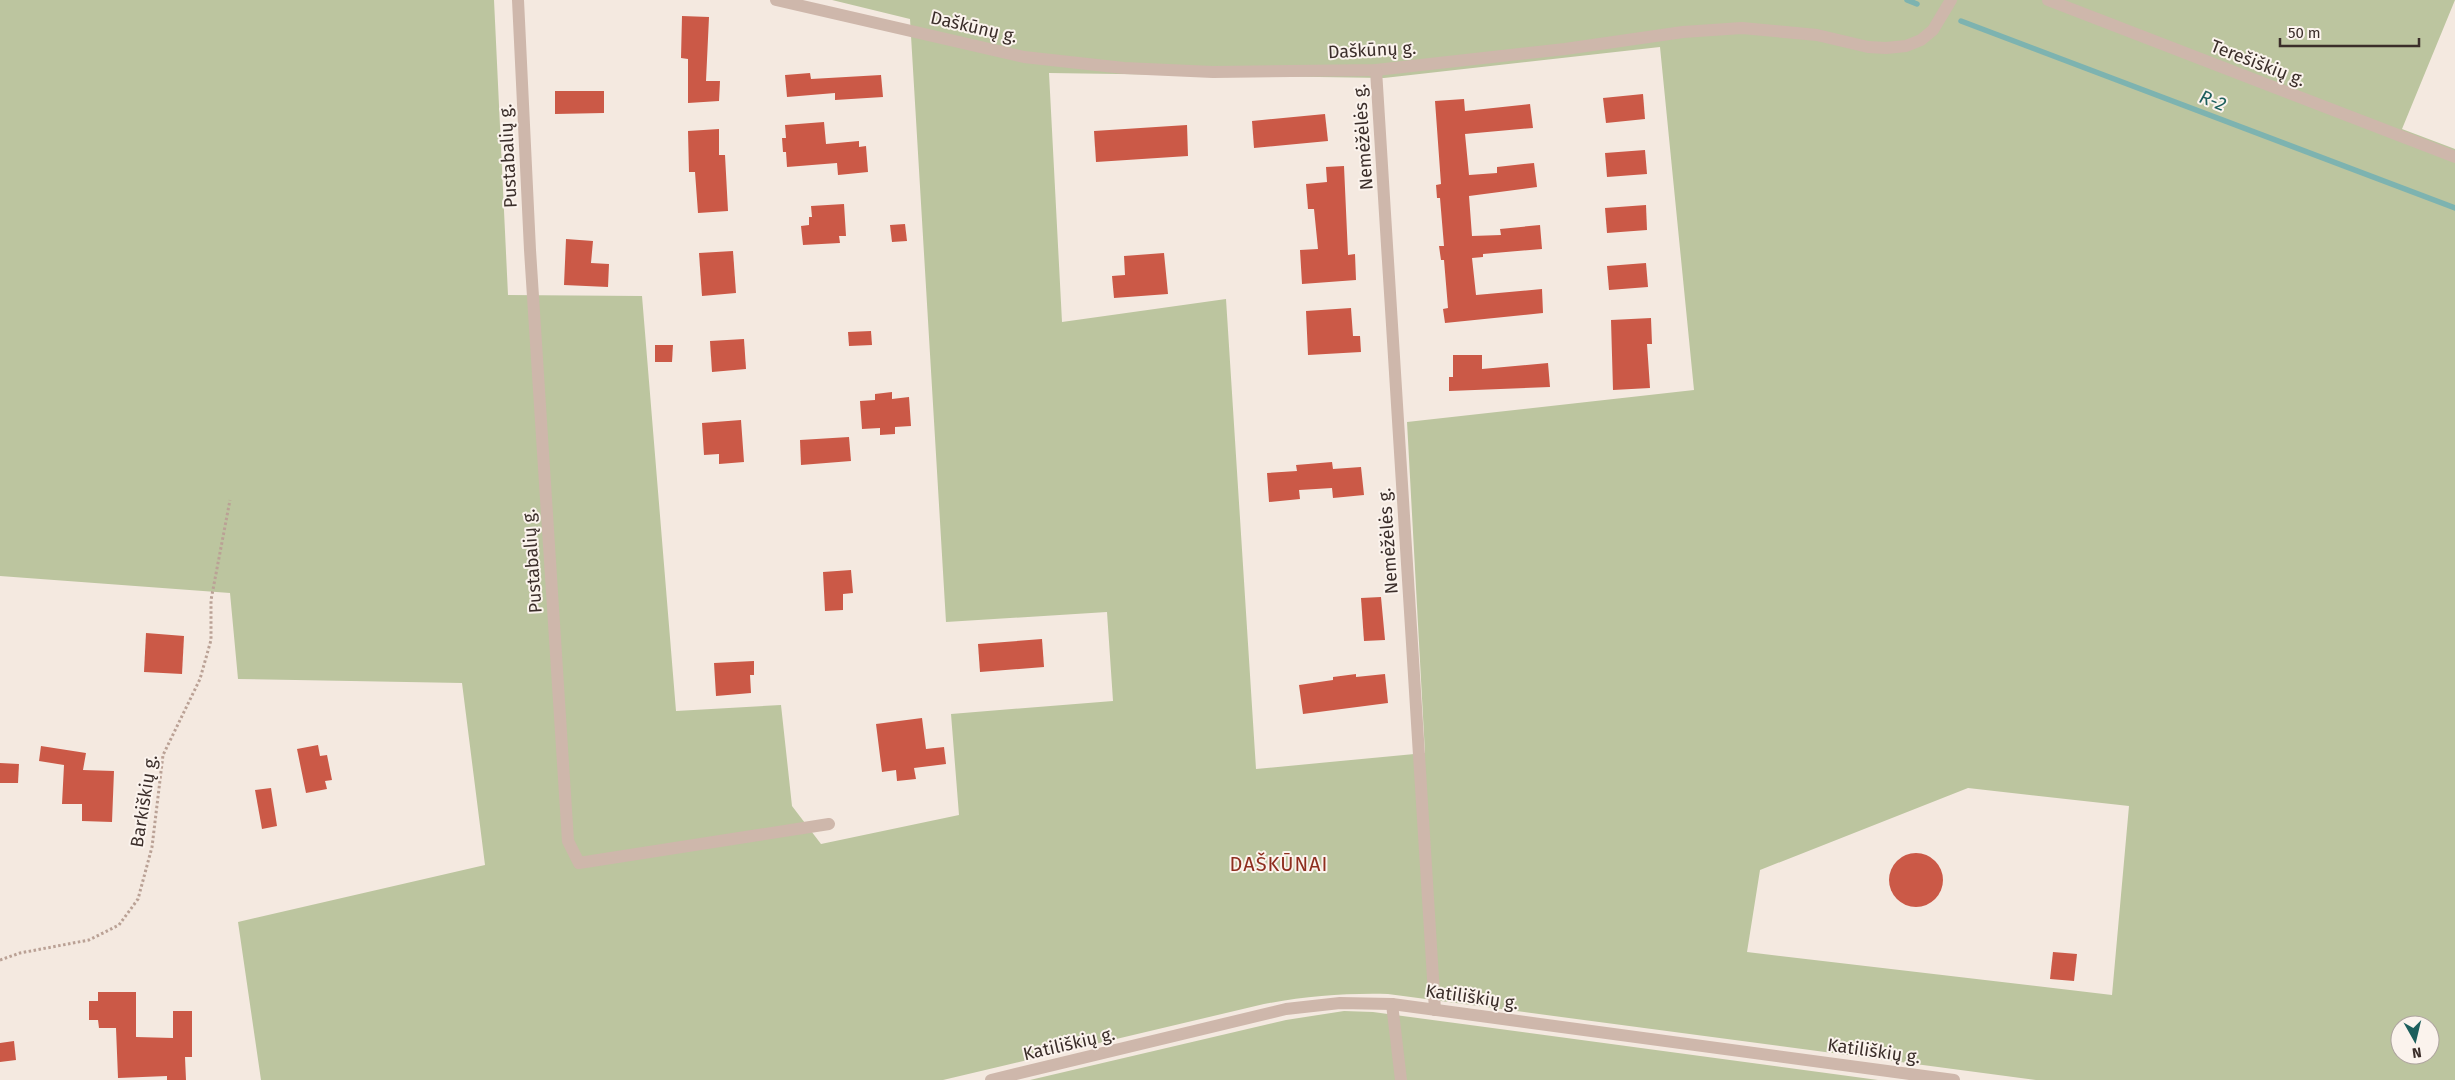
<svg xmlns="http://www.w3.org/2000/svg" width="2455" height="1080" viewBox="0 0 2455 1080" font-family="'Fira Sans',sans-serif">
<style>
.green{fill:#bcc59f;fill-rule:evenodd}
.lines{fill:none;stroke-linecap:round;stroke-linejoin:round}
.stream{stroke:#7db3b0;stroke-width:5.5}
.building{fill:#cb5947}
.path{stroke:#baa195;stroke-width:3;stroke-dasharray:2.5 2.5;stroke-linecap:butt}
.minor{stroke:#ceb7ab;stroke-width:12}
.labels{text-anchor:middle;stroke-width:4;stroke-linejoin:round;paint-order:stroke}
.street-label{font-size:18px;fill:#3b2e2a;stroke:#fbf3ed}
.water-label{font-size:19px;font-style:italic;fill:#1d5f5d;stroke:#fbf3ed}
.quarter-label{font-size:20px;letter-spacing:1px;fill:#8e2e1f;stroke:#fbf3ed}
</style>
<rect width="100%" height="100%" fill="#f4e9e0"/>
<g class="green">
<path d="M0,0H494L508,295L642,296L676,711L781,705L792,806L821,844L959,815L951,714L1113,701L1107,612L946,622L910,19L832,0H2455L2402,129L2455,149V1080H2036L1388,994C1346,993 1306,996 1264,1004L943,1080H261L238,922L485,865L462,683L238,679L230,593L0,576ZM1660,47L1694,390L1407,422L1425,753L1256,769L1226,299L1062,322L1049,73L1384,78ZM1968,788L2129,806L2112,995L1747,952L1760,870ZM2400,1025H2430V1055H2400Z"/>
<polygon points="1344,1011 1373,1012 1878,1080 1030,1080 1286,1020"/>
</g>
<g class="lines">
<g class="stream">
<polyline points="1907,0 1917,4"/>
<polyline points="1961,21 2455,208"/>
</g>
</g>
<g class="building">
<polygon points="682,16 709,17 706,81 720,81 719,101 688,103 688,59 681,58"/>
<polygon points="810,73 811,79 881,75 883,97 835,100 835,93 787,97 785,75"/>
<polygon points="555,91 604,91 604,113 555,114"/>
<polygon points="1643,94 1645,119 1606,123 1603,98"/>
<polygon points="1464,99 1465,111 1530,104 1533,128 1465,134 1469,175 1497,173 1497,167 1534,163 1537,187 1469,196 1472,236 1501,235 1500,229 1540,225 1542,249 1483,254 1483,257 1472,258 1476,295 1542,289 1543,313 1445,323 1443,309 1448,308 1444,260 1441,260 1439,246 1444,246 1440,198 1437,198 1436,185 1441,184 1435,101"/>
<polygon points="1325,114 1328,141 1254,148 1252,121"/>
<polygon points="824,122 826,144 859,141 859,147 866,146 868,172 838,175 837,163 787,167 786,152 783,152 782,138 786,138 785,125"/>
<polygon points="1187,125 1188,156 1096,162 1094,131"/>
<polygon points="719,129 719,155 725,155 728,211 698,213 695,172 689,172 688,131"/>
<polygon points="1645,150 1647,174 1607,177 1605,153"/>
<polygon points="1344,166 1348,255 1355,254 1356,280 1302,284 1300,250 1318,249 1314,209 1308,209 1306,184 1327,182 1326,167"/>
<polygon points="844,204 846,236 839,236 840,243 803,245 801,226 809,225 809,217 812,217 811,206"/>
<polygon points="1646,205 1647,230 1607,233 1605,208"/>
<polygon points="905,224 907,241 892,242 890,225"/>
<polygon points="566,239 593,241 591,263 609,264 608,287 564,285"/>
<polygon points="733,251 736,293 702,296 699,253"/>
<polygon points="1164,253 1168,294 1114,298 1112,276 1125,275 1124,256"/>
<polygon points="1646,263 1648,287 1609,290 1607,266"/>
<polygon points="1351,308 1353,336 1360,336 1361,352 1308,355 1306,311"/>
<polygon points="1651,318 1652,344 1647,344 1650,388 1613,390 1611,320"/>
<polygon points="871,331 872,345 849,346 848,332"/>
<polygon points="744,339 746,369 712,372 710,341"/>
<polygon points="655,345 673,345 672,362 655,362"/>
<polygon points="1453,355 1482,355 1482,369 1548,363 1550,387 1449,391 1449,377 1453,377"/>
<polygon points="892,392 892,399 909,397 911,426 895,427 895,434 880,435 880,428 862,429 860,401 875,400 875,394"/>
<polygon points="741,420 744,462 719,464 719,454 704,455 702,423"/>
<polygon points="849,437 851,461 801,465 800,440"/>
<polygon points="1332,462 1333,469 1361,467 1364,495 1333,498 1332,488 1316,489 1299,490 1300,499 1269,502 1267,473 1297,471 1296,465"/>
<polygon points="851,570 853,593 843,594 843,610 825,611 823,572"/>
<polygon points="1381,597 1385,640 1364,641 1361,598"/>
<polygon points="146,633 184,636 182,674 144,672"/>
<polygon points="1042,639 1044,667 980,672 978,644"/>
<polygon points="754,661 754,675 750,675 751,693 716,696 714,663"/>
<polygon points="1356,674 1356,677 1385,674 1388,703 1303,714 1299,685 1333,680 1333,677"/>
<polygon points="922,718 926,749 944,747 946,764 914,768 916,779 897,781 896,770 882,772 876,724"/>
<polygon points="318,745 320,756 327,755 332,780 325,781 327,789 306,793 297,749"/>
<polygon points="41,746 86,753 83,770 114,771 112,822 82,821 82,804 62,804 64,765 39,761"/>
<polygon points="0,763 19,764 18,783 0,783"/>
<polygon points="271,788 277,826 262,829 255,790"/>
<circle cx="1916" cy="880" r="27"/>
<polygon points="2053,952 2077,954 2074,981 2050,979"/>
<polygon points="98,992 136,992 136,1037 173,1038 173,1011 192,1011 192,1057 185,1057 186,1080 167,1080 167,1076 118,1078 116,1028 99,1028 98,1020 89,1020 89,1001 98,1001"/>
<polygon points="14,1041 16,1060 0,1062 0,1043"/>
</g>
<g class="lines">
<polyline class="path" points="0,960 20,953 89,940 119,925 138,899 152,847 163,755 200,679 211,640 211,600 230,500"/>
<g class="minor">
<polyline points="518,0 530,250 568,841 579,863 829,824"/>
<polyline points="776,0 1024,57 1124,68 1213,72 1376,70 1565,49 1683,32 1742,28 1817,35 1868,47 1886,48 1906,46 1921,40 1933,30 1951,0"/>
<polyline points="2048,0 2455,157"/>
<polyline points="1376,70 1435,1010"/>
<polyline points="1392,1004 1401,1080"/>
<polyline points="991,1080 1286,1009 1340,1003 1392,1004 1954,1080"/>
</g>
</g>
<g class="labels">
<g class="street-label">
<text transform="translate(974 27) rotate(13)" y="6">Daškūnų g.</text>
<text transform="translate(1372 50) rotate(-3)" y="6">Daškūnų g.</text>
<text transform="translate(2258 63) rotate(21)" y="6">Terešiškių g.</text>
<text transform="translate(1363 137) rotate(-94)" y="6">Nemėžėlės g.</text>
<text transform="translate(508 156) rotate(-93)" y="6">Pustabalių g.</text>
<text transform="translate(1388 541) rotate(-94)" y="6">Nemėžėlės g.</text>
<text transform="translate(532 561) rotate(-94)" y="6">Pustabalių g.</text>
<text transform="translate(144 801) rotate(-81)" y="6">Barkiškių g.</text>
<text transform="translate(1472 997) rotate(8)" y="6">Katiliškių g.</text>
<text transform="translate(1069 1044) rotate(-13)" y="6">Katiliškių g.</text>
<text transform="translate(1874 1051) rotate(8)" y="6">Katiliškių g.</text>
</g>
<g class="water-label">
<text transform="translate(2213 100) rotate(21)" y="7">R-2</text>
</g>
<g class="quarter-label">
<text x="1279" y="871">DAŠKŪNAI</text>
</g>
</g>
<g transform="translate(2415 1040) rotate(172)"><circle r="24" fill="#fbf3ed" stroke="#aea49f"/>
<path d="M0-4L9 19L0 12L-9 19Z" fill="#1d5f5d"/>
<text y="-8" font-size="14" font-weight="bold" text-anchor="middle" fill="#3b2e2a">N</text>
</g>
<path d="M2280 38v8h139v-8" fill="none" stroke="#3b2e2a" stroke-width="2.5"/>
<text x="2288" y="38" font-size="15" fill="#3b2e2a" stroke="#fbf3ed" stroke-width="4" paint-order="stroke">50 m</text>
</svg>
